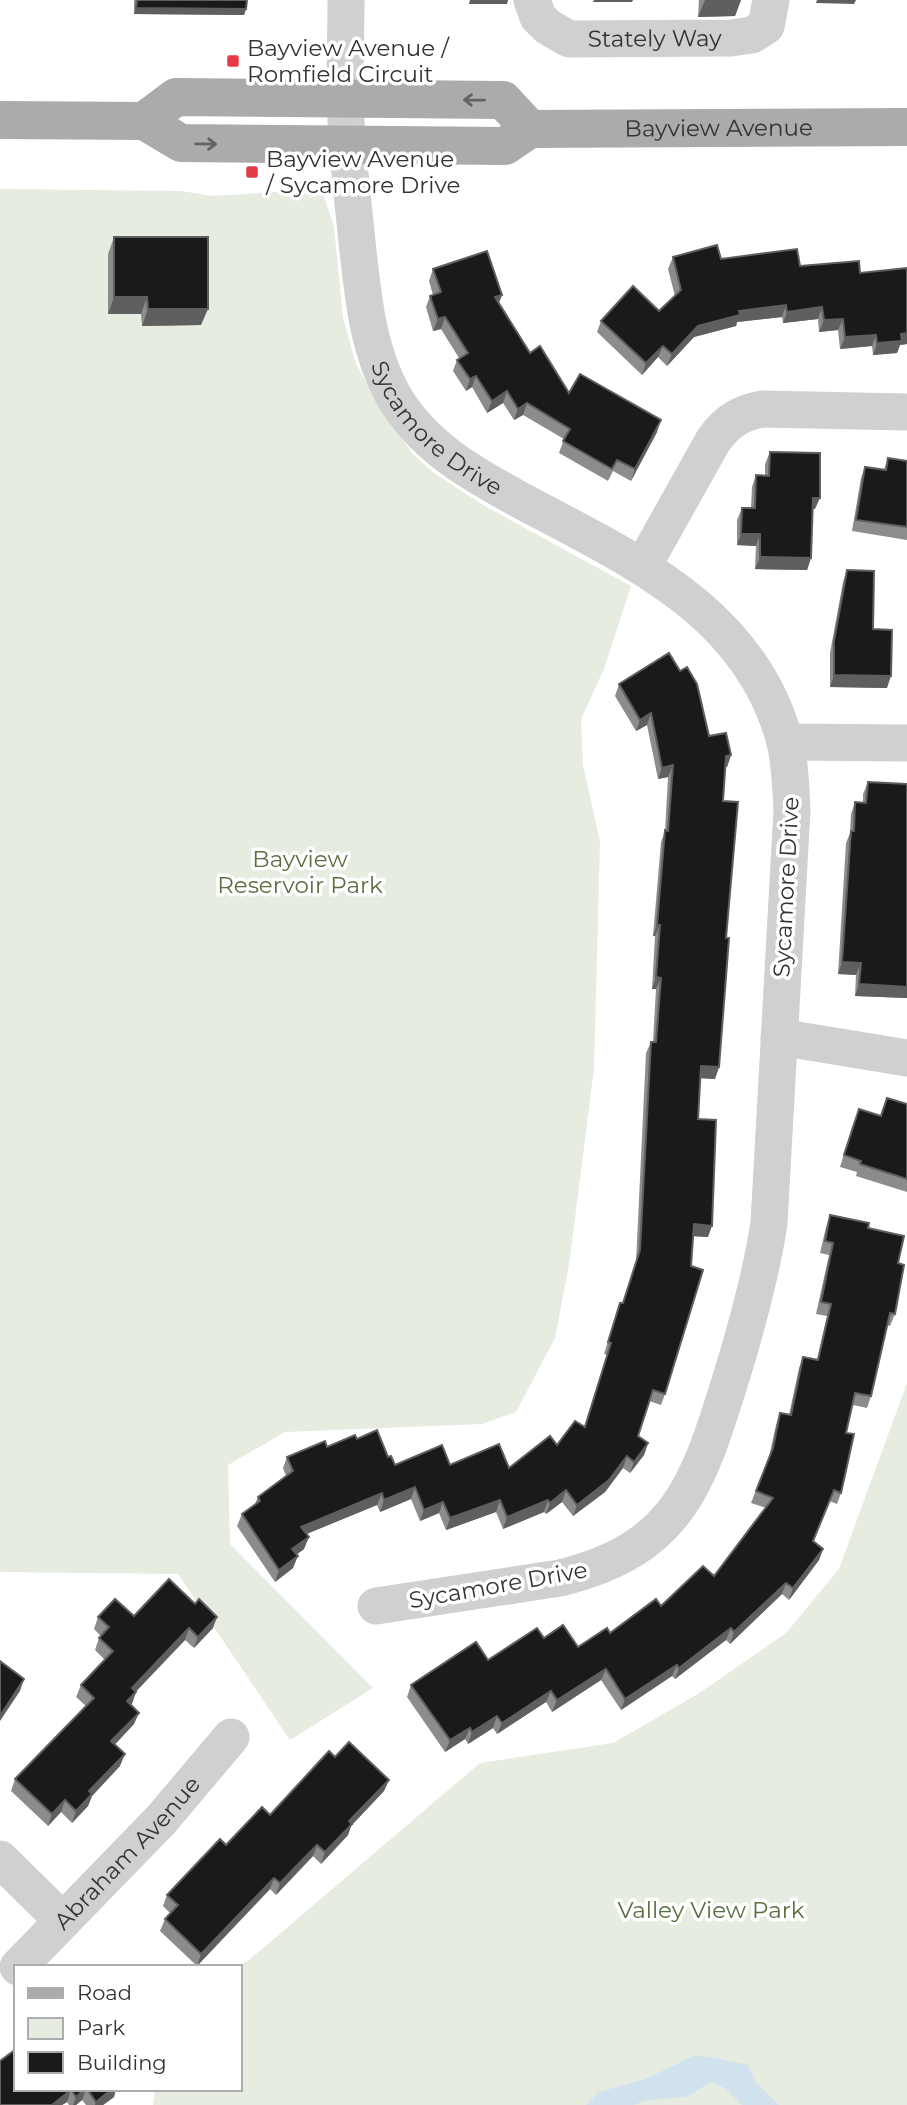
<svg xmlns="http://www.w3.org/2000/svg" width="907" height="2105" viewBox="0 0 907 2105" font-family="Montserrat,sans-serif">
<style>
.green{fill:#e6ecdf}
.water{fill:#cfe2ee}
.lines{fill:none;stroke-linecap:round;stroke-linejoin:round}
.minor{stroke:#d0d0d0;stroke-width:37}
.major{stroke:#ababab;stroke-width:38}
.wall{fill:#8c8c8c}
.shaded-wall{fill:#5f5f5f}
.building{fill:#1a1a1a;stroke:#5f5f5f;stroke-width:2}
.oneway{stroke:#636363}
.poi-dot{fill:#e63946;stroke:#fff;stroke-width:2.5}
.labels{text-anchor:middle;stroke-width:7;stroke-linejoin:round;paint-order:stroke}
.street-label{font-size:23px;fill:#333;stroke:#fff}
.poi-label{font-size:23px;fill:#333;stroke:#fff;text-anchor:start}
.park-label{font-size:23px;fill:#56703f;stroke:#fff}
</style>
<rect width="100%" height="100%" fill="#fff"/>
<g class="green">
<polygon points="0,189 181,191 213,196 274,192 323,194 334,226 343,318 356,364 379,405 412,453 434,473 483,505 631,586 604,669 581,719 583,765 600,842 594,1069 569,1265 555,1338 516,1412 482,1424 285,1432 228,1465 230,1544 373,1688 290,1740 178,1574 0,1572"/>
<polygon points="907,1383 907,2105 153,2105 155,2089 240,2089 240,1967 236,1967 249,1960 480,1763 613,1743 698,1694 786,1633 839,1569"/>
</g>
<polygon class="water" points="694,2056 711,2057 748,2065 756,2082 779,2105 742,2105 725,2088 710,2082 689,2096 643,2101 634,2105 586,2105 599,2092 645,2079"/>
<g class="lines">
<g class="minor">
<path id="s1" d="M346,0C346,40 344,81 346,121C348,162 353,202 357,242C363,295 367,348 393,395C422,446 472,474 522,501C630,559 751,611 785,742C790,764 791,787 792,810L769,1223C761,1276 747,1326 731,1378C698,1484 679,1549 560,1578L376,1606"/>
<path id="s2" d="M532,0L538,17L548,27L569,39L731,38L752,35L766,26L771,0"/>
<path d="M643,566L713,441C726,422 740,413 762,409L907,412"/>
<polyline points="785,742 907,743"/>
<polyline points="779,1037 907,1058"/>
<polyline points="0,1859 63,1921"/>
<path id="s3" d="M18,1967L161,1820L231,1737"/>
</g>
<g class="major">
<path id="s4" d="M0,120L144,121L181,143L505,146L530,129L907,127"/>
<polyline points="144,121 176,97 503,100 530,129"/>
</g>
</g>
<g class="wall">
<polygon points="134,0 247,0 246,9 244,15 134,14"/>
<polygon points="699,0 741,0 735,16 698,17"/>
<polygon points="114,237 201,325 142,326 141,314 108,314 108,254"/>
<polygon points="673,257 721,259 860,273 907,268 907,344 900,345 897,353 873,355 872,346 840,349 838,330 819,332 818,319 783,323 782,317 737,322 736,326 694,337 667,366 658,357 642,375 597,332 601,321 659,311 675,296 668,269"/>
<polygon points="433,269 502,295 499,303 530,353 569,393 657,432 631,481 613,471 608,481 559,453 564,439 523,415 514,420 503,403 487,413 472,387 466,391 453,371 457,360 459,358 441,329 433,331 426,307 430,296 433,295 429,281"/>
<polygon points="770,452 815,509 813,509 811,558 807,570 755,569 756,546 737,545 737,520 742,508 751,508 752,487 756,475 765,475 765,464"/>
<polygon points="888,458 907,461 907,540 852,531 861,478 865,467 884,470"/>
<polygon points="847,570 887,688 830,687 830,653 843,582"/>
<polygon points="619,684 709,736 731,755 727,767 725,767 723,801 726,938 719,1067 715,1079 700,1078 698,1119 708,1237 693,1236 665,1394 661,1405 649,1401 638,1436 648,1443 644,1455 630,1473 623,1468 605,1492 573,1516 562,1502 546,1514 544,1512 503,1529 496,1512 446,1530 439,1513 420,1521 411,1499 380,1512 377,1505 306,1534 304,1549 296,1555 293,1568 275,1582 237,1526 242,1514 255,1504 258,1497 286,1476 283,1468 287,1457 357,1439 388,1457 395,1465 450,1465 509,1468 557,1445 584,1427 607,1355 604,1354 616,1314 620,1303 623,1303 636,1262 646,1053 651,1042 653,1042 656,989 652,989 655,936 653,936 661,842 665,831 668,777 658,779 647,725 636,731 615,696"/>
<polygon points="868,782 907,998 855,996 856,975 838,974 846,843 850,833 851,814 855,802 863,802 863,794"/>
<polygon points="887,1098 907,1104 907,1192 856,1176 857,1172 840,1167 854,1121 880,1116"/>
<polygon points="830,1215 868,1228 898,1263 895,1314 890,1326 887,1325 871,1396 867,1408 853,1405 846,1433 841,1493 837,1504 829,1501 813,1541 823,1549 819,1560 789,1600 782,1594 730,1644 726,1640 675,1679 672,1676 621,1710 601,1680 552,1712 546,1702 497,1734 493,1728 468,1744 465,1739 445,1752 407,1697 411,1685 488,1660 544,1638 578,1647 610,1633 661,1606 714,1576 766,1508 751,1503 769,1457 776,1425 780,1413 789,1415 799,1368 803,1357 817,1360 827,1316 816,1314 829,1255 820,1253 826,1227"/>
<polygon points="134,1616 213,1628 194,1648 185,1640 135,1692 131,1705 134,1724 115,1744 120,1766 92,1796 88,1806 72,1823 61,1812 48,1826 11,1791 15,1779 86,1706 76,1697 81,1685 105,1660 95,1650 99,1638 101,1636 94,1629 98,1617"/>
<polygon points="335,1757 389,1780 384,1791 351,1826 348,1835 321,1864 313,1856 276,1895 270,1889 197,1966 160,1931 165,1919 170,1913 163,1906 167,1895 226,1845 270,1815"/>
<polygon points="16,2049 116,2089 114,2097 103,2105 86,2105 82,2100 76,2105 69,2105 67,2102 62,2105 0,2105"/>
</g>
<g class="shaded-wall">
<polygon points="470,0 508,0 507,4 469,4"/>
<polygon points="594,0 633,0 632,2 593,2"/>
<polygon points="705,0 741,0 735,16 698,17"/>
<polygon points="817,0 856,0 854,4 816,3"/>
<polygon points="136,8 246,9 244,15 134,14"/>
<polygon points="502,295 497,306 495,297"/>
<polygon points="114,297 147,297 141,314 108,314"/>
<polygon points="786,305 782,317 737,322 736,326 694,337 667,366 672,354 698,326 739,311"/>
<polygon points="822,307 818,319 783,323 787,312"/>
<polygon points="148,309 208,309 201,325 142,326"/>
<polygon points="445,317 441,329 433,331 438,319"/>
<polygon points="843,319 838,330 819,332 824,320"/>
<polygon points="907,333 907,344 900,345 897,353 873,355 877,343 901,334"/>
<polygon points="876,335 872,346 840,349 845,337"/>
<polygon points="663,346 658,357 642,375 646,363"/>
<polygon points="476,376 472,387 466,391 470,379"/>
<polygon points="507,391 503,403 487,413 492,401"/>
<polygon points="527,403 523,415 514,420 518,409"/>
<polygon points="661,420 657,432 631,481 635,469"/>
<polygon points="813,498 820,498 815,509 809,509"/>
<polygon points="741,534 760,534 756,546 737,545"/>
<polygon points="760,557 811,558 807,570 755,569"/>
<polygon points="834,675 891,676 887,688 830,687"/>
<polygon points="651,713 647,725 636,731 640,720"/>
<polygon points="731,755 727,767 722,768 726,756"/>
<polygon points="673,765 668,777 658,779 662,768"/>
<polygon points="657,925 660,925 655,936 653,936"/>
<polygon points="842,962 861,963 856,975 838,974"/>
<polygon points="656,977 661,978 656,989 652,989"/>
<polygon points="859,984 907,987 907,998 855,996"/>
<polygon points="701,1066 719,1067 715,1079 697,1078"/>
<polygon points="694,1224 712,1226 708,1237 689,1236"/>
<polygon points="648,1443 644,1455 630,1473 634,1462"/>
<polygon points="627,1456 623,1468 605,1492 573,1516 577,1505"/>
<polygon points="415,1487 411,1499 380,1512 384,1500"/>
<polygon points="566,1490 562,1502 546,1514 550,1503"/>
<polygon points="382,1493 377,1505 297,1538 301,1527"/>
<polygon points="500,1500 496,1512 446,1530 450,1518"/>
<polygon points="548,1500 544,1512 503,1529 507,1517"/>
<polygon points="443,1502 439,1513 420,1521 424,1510"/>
<polygon points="309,1537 304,1549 288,1561 292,1549"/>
<polygon points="823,1549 819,1560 789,1600 793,1588"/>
<polygon points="298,1556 293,1568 275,1582 279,1570"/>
<polygon points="786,1583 782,1594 730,1644 734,1632"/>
<polygon points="217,1617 213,1628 194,1648 198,1637"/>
<polygon points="189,1628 185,1640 128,1700 132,1688"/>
<polygon points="731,1628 726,1640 675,1679 679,1668"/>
<polygon points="677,1665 672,1676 621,1710 625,1699"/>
<polygon points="606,1669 601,1680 552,1712 557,1700"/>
<polygon points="24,1679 20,1691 0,1721 0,1716"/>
<polygon points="551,1691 546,1702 497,1734 502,1723"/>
<polygon points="136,1692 132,1704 123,1713 127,1701"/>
<polygon points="139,1713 134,1724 107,1753 111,1741"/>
<polygon points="497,1716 493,1728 468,1744 472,1732"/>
<polygon points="470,1728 465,1739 445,1752 450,1740"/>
<polygon points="125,1754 120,1766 92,1796 88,1806 72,1823 76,1811 89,1791"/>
<polygon points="389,1780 384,1791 351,1826 348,1835 321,1864 325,1852 349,1821"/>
<polygon points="65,1800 61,1812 48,1826 52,1814"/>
<polygon points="317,1845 313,1856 276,1895 280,1883"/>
<polygon points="274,1878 270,1889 197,1966 201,1954"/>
<polygon points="86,2089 82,2100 76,2105 73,2105 76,2097"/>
<polygon points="112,2089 116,2089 114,2097 103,2105 95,2105 96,2102"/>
<polygon points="71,2090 67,2102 62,2105 52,2105"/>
</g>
<g class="building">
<polygon points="137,0 247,0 246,9 136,8"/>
<polygon points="114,237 208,237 208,309 148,309 147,297 114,297"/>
<polygon points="717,245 721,259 797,249 800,266 859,261 860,273 907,268 907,333 901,334 902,341 877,343 876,335 845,337 843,319 824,320 822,307 787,312 786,305 739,311 740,315 698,326 672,354 663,346 646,363 601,321 633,286 659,311 681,290 673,257"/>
<polygon points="487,251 502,295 495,297 530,353 540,346 569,393 580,374 661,420 635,469 617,460 612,469 563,441 570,429 527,403 518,409 507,391 492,401 476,376 470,379 457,360 468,353 445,317 438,319 430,296 441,292 433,269"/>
<polygon points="770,452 820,453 820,498 813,498 811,558 760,557 760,534 741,534 742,508 755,508 756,475 769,476"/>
<polygon points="888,458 907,461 907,527 856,520 865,467 886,470"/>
<polygon points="847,570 874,571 873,629 892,630 891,676 834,675 834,641"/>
<polygon points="669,653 680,671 687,667 697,684 709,736 726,733 731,755 726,756 723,801 738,802 726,938 729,938 719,1067 701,1066 698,1119 716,1120 712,1226 694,1224 691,1266 703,1270 665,1394 653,1390 638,1436 648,1443 634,1462 627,1456 609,1480 577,1505 566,1490 550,1503 548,1500 507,1517 500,1500 450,1518 443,1502 424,1510 415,1487 384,1500 382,1493 301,1527 309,1537 292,1549 298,1556 279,1570 242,1514 260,1501 258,1497 293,1471 287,1457 325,1441 327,1447 355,1435 357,1439 377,1430 388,1457 391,1456 395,1465 442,1445 450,1465 499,1444 509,1468 550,1436 557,1445 575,1421 585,1427 611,1343 608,1342 620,1303 623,1303 640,1250 651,1042 656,1042 661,978 656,977 660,925 657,925 665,830 668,831 673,765 662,768 651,713 640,720 619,684"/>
<polygon points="868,782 907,784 907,987 859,984 861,963 842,962 851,831 854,831 855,802 866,803"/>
<polygon points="887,1098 907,1104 907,1179 860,1164 861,1161 844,1155 859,1109 881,1116"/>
<polygon points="830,1215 869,1223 868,1228 904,1236 898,1263 904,1265 895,1314 890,1313 871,1396 855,1393 846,1433 854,1434 841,1493 834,1490 813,1541 823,1549 793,1588 786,1583 734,1632 731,1628 679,1668 677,1665 625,1699 606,1669 557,1700 551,1691 502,1723 497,1716 472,1732 470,1728 450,1740 411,1685 476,1642 488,1660 537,1628 544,1638 563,1625 578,1647 607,1628 610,1633 656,1599 661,1606 703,1566 714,1576 773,1498 756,1491 773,1448 780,1413 791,1415 803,1357 818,1360 831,1304 821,1302 833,1243 825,1241"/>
<polygon points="169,1579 195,1604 199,1599 217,1617 198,1637 189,1628 132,1688 136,1692 127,1701 139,1713 111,1741 125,1754 89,1791 92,1794 76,1811 65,1800 52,1814 15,1779 94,1698 81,1685 113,1651 99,1638 109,1627 98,1617 115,1599 134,1616"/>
<polygon points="0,1661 24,1679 0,1716"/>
<polygon points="349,1742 389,1780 349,1821 352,1824 325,1852 317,1845 280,1883 274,1878 201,1954 165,1919 178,1905 167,1895 220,1839 226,1845 262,1807 270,1815 329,1751 335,1757"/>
<polygon points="16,2049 16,2089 85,2089 76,2097 71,2090 52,2105 0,2105 0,2061"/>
<polygon points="87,2089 112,2089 96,2102"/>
</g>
<defs><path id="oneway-shaft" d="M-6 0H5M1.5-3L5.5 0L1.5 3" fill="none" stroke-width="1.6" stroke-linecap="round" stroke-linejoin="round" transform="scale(1.75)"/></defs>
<g class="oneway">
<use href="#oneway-shaft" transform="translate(474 100) rotate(-179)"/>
<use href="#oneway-shaft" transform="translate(206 144) rotate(1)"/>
</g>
<g class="poi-dot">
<rect x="226" y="54" width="14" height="14" rx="3.5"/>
<rect x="245" y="165" width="14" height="14" rx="3.5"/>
</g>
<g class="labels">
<g class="street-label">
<text dy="8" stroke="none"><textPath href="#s2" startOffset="142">Stately Way</textPath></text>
<text dy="8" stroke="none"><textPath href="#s4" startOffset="730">Bayview Avenue</textPath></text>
<text dy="8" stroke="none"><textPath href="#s1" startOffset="455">Sycamore Drive</textPath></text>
<text transform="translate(786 887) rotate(-87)" y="8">Sycamore Drive</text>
<text transform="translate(498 1585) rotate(-10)" y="8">Sycamore Drive</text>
<text dy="8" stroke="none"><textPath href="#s3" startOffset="158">Abraham Avenue</textPath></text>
</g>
<g class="poi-label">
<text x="247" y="56">Bayview Avenue /<tspan x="247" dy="26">Romfield Circuit</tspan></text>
<text x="266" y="167">Bayview Avenue<tspan x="266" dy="26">/ Sycamore Drive</tspan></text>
</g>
<g class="park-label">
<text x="300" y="867">Bayview<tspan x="300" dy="26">Reservoir Park</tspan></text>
<text x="711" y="1918">Valley View Park</text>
</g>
</g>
<rect x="14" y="1965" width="228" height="126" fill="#ffffff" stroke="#adadad" stroke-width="2"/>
<rect x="28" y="1988" width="35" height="10" fill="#ababab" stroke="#adadad" stroke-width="2"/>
<text x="77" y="2000" font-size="21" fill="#333333">Road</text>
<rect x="28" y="2018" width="35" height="21" fill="#e6ecdf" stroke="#adadad" stroke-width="2"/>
<text x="77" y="2035" font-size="21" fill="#333333">Park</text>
<rect x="28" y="2052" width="35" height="21" fill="#1a1a1a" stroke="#adadad" stroke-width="2"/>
<text x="77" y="2070" font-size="21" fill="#333333">Building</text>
</svg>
